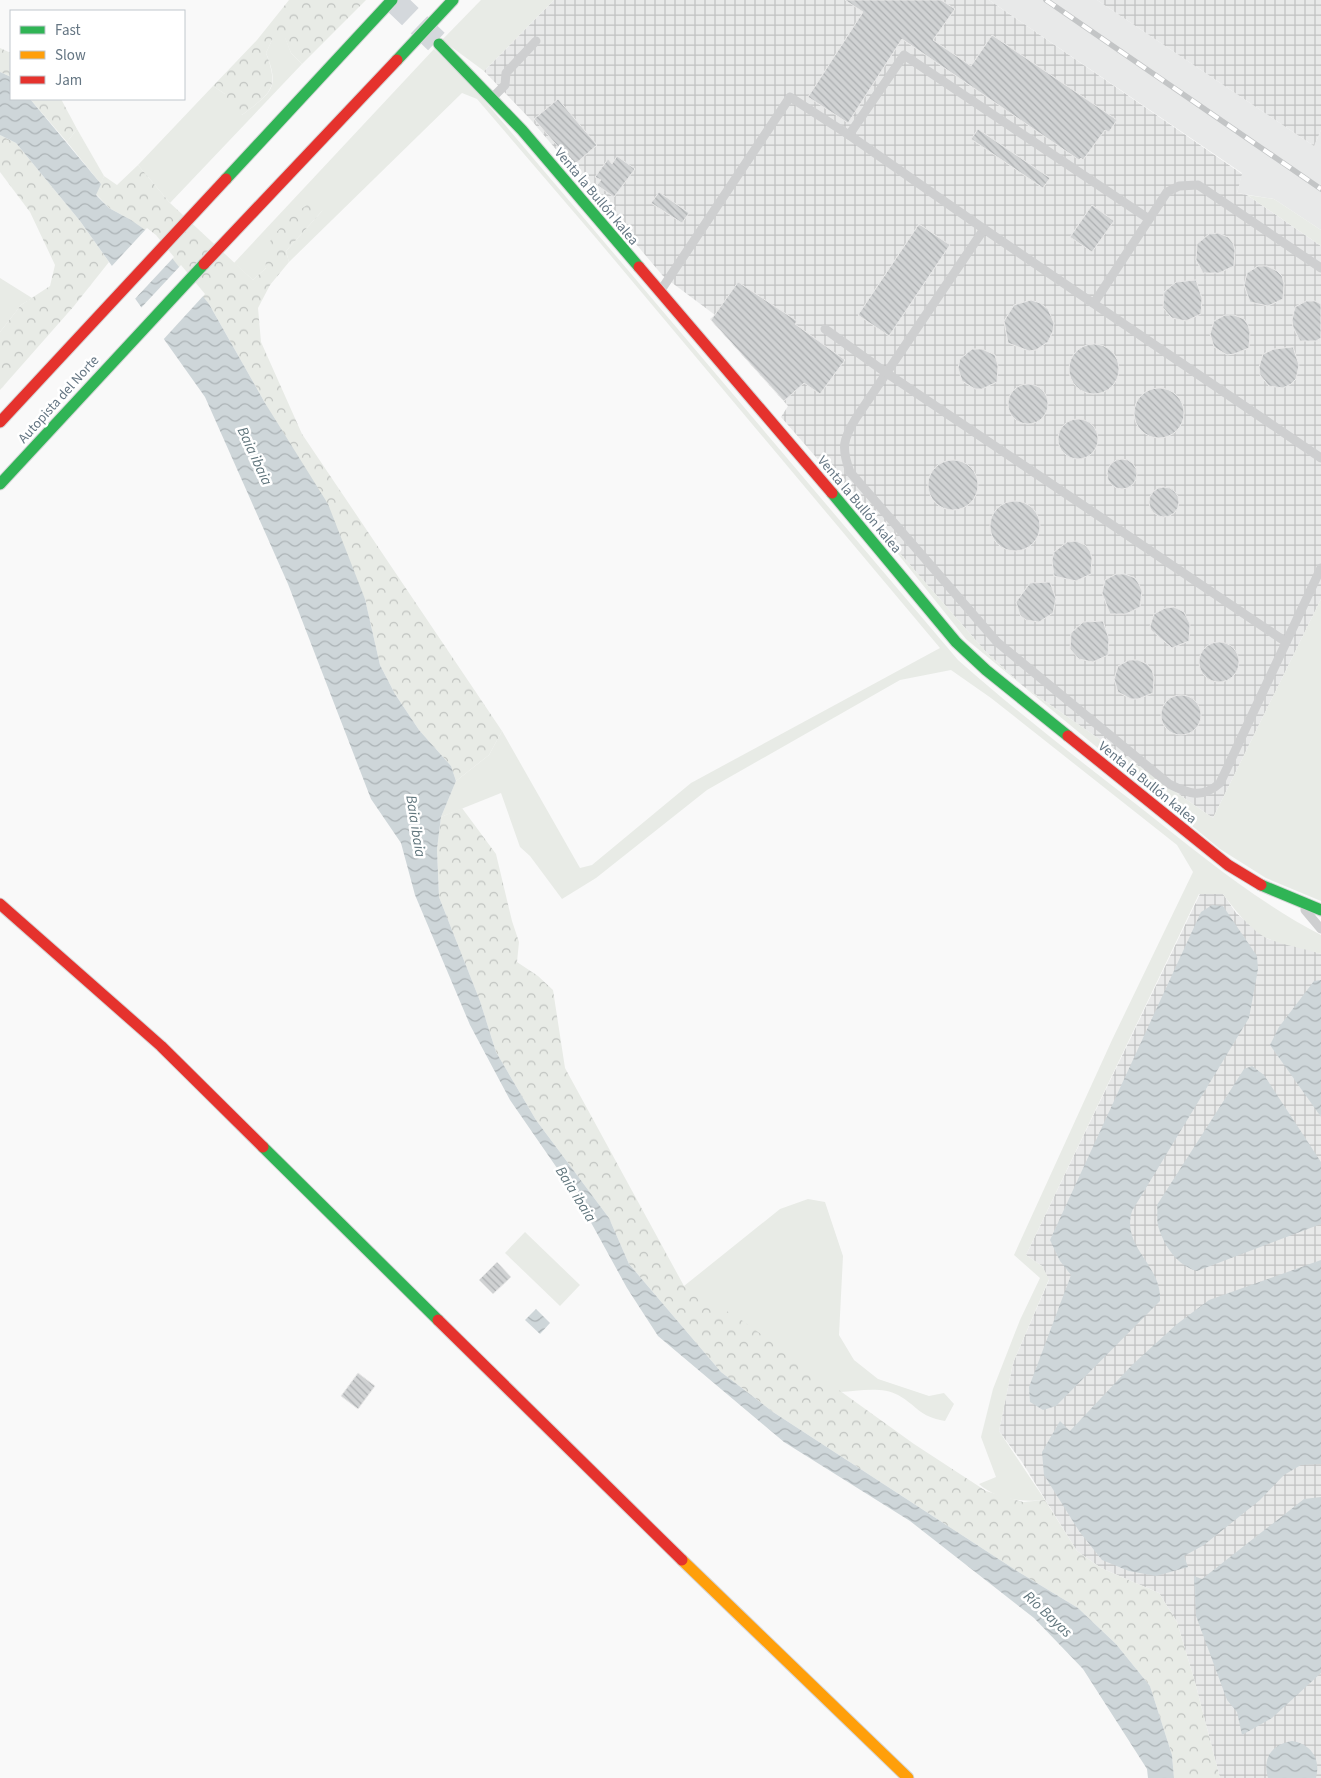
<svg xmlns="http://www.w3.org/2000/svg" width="1321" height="1778" viewBox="0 0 1321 1778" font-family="'Source Sans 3',sans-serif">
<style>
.built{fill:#e8e9e9}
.industrial{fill:url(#industrial-grid)}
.green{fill:#e8ebe6}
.forest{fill:url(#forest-crowns)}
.water{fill:url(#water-waves)}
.pier{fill:#f9f9f9}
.building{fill:url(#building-back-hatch);stroke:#e8e8e8}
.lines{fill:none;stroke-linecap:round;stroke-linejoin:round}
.secondary-tunnel{stroke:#d4d8dc;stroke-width:24;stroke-dasharray:24 12;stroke-linecap:butt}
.fast-casing{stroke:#d5d6d7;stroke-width:13}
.slow-casing{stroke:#d5d6d7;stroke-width:13}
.jam-casing{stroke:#d5d6d7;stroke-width:13}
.lane{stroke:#cecfd0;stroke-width:9}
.fast{stroke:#30b455;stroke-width:11}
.slow{stroke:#ff9f0a;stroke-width:11}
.jam{stroke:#e5322d;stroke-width:11}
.rail-casing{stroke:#c3c5c6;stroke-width:5.5}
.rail{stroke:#fff;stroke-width:4;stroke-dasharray:11;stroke-linecap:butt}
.labels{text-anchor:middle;stroke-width:5;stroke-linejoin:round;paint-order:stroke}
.street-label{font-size:14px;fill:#657683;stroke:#fff}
.water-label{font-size:15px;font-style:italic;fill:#60757c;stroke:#fff}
</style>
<defs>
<pattern id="industrial-grid" width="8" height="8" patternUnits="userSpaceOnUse" patternTransform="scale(1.25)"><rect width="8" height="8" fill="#e8e9e9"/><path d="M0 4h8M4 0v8" fill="none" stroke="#c0c1c2"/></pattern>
<pattern id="forest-crowns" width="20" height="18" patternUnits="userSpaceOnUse" patternTransform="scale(1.25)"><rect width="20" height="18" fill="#e8ebe6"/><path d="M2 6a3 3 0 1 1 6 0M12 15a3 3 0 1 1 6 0" fill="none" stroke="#c0c3c0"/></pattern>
<pattern id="water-waves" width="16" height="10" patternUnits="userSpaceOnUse" patternTransform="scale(1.25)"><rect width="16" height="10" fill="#ced6d9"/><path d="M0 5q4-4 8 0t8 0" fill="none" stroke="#abb2b5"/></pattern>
<pattern id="building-back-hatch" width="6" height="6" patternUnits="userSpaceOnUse" patternTransform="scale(1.25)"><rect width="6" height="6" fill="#d0d2d3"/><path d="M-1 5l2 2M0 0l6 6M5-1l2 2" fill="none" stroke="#acafb1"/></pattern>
</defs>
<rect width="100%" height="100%" fill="#f9f9f9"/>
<polygon class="built" points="989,0 1097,0 1314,146 1321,130 1321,230 1274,199 1237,193 1242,173"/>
<g class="industrial">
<polygon points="554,0 989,0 1242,174 1237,193 1247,195 1321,246 1321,599 1213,818 1023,686 986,652 781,417 788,406 710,319 715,315 663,276 532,121 484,71"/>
<polygon points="1097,0 1321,0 1321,130 1314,146"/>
<polygon points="1200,894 1223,894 1236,913 1268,939 1302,947 1321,954 1321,1778 1220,1778 1195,1682 1177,1622 1159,1593 1101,1568 1077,1551 1022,1462 999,1431 1013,1363 1049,1280 1042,1266 1026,1255"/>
</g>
<g class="green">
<polygon points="481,0 554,0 484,71 442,40"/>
<path d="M285,37L291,53L302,64L170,203L138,165L213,86L225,94L242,115C270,93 281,90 266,53L273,38Z"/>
<path d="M434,49L467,80L958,660C1017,712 1079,760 1141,808C1199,854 1256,901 1321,935V954C1304,948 1286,946 1269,939C1253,933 1233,908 1223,894H1199L1026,1255L1042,1266L1049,1279L1013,1363L999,1431L1045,1500C1023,1502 997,1500 979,1484L996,1477L981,1437L993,1389L1020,1320L1040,1278L1014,1255L1112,1040L1193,872L1177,845L991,698L951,670L900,680L707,790L596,878L562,899L530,856L520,847L501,793L441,817L456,781L489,755L502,731L580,868L592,865L691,783L940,648L596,238L477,99L462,93L289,262L286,251L323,210L265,253L266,268L253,280L234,263Z"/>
<polygon points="77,129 104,176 101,184 67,142"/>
<polygon points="1247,195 1274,199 1321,230 1321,246"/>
<polygon points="0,278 32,298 21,305 0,332"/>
<polygon points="870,519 986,652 1023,686 1213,818 1321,599 1321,901 1266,878 1220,849 966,639"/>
<path d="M808,1199L825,1202L843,1256L839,1335L854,1360L878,1379L929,1396L944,1393L954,1404L945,1421C918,1416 919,1407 898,1395C882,1386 857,1391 840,1392L684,1286L780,1209Z"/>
<polygon points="525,1232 580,1285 560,1306 505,1253"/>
</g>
<g class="forest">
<path d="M289,0H366L302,64L291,53L285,38H273L266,53C280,90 270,93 242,115L226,110L225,94L213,86L257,40Z"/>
<polygon points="0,48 11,53 11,77 0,72"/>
<polygon points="30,99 61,99 77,129 67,142"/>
<polygon points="0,135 16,143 80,221 109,262 74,306 0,390 0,332 21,305 50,286 55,265 30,212 0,172"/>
<path d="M138,165L170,203L253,280L266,268C266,264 264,257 265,253C269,234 302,204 319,199L323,210L286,251L289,262L270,285L258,308L261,342L302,434L502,731L489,755L456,781L451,766L419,730L395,694L380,665L365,599L265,403L209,304L131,220L109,208L96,194L104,176L117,185Z"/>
<polygon points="462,808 496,854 512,921 519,942 517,962 538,976 553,990 565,1068 684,1286 740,1319 914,1444 986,1491 1023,1502 1045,1500 1077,1551 1101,1568 1159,1593 1177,1622 1195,1682 1220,1778 1174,1778 1172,1755 1150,1686 1116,1644 1078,1608 1017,1571 773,1412 721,1372 629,1264 609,1218 536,1120 496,1052 480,1001 439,897 437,849 441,817"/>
</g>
<g class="water">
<polygon points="0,72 11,77 11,99 30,99 101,184 96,195 109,208 131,220 155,237 209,304 265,403 328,504 365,599 380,665 395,694 419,730 451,766 456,781 441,817 437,849 439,897 480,1001 496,1052 536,1120 609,1218 629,1264 721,1372 773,1412 1017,1571 1078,1608 1116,1644 1150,1686 1172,1755 1174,1778 1148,1778 1147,1769 1083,1669 1034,1618 910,1521 784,1442 658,1336 627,1288 577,1197 510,1100 470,1025 415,895 401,843 371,799 288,584 205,397 80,221 16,143 0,135"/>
<path d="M1212,905L1223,906L1257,956L1258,969L1249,1018L1132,1211C1121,1248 1162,1264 1160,1301L1056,1406L1043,1410L1030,1402L1029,1387L1071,1275L1060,1261L1050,1240L1201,912Z"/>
<polygon points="1321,980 1321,1117 1270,1045 1279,1027 1314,981"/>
<path d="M1252,1066L1264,1075L1321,1162V1224L1197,1271C1178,1266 1165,1247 1159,1229C1156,1222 1158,1212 1157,1205L1244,1069Z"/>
<polygon points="1321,1260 1321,1464 1301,1465 1284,1475 1260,1500 1204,1545 1184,1556 1188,1567 1156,1576 1129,1571 1102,1560 1079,1531 1044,1475 1042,1452 1060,1421 1070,1431 1132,1365 1177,1324 1209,1300"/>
<polygon points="536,1309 550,1323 540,1334 525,1320"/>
<polygon points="1321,1497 1321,1673 1272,1718 1242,1735 1237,1712 1227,1700 1196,1616 1194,1576 1202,1579 1304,1499"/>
<path d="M1292,1741C1311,1744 1321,1759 1316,1778H1268C1262,1758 1272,1744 1292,1741Z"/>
</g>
<g class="pier">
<polygon points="147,228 156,235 174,257 133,301 110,268"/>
<polygon points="181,265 205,294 162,341 139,310"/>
</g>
<g class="building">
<polygon points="845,0 941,0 955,9 933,40 971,66 992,35 1117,120 1109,132 1105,130 1083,160 1081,158 1079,160 902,39 848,123 808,97 863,12"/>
<polygon points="558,99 597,145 574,165 534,119"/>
<polygon points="978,129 1050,178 1043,188 971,139"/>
<polygon points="617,156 635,169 614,197 597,185 601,180 595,177 608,159 612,164"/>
<polygon points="659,192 689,213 682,223 651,203"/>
<polygon points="1092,205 1114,221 1092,252 1070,237"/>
<polygon points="919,224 950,245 889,336 858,315"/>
<polygon points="1218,233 1228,237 1233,243 1235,250 1234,266 1219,273 1203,273 1196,260 1197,244 1209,234"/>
<polygon points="1258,266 1267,266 1277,271 1282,276 1284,283 1283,299 1268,306 1250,302 1244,285 1247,273"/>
<polygon points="1196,280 1202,298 1201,314 1186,321 1172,318 1163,308 1164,292 1176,282"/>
<polygon points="738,282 797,321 795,324 845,360 820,394 804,383 784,401 711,320"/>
<polygon points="1031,300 1040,303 1048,309 1054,323 1053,331 1048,342 1036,350 1029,351 1008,343 1004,321 1014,305"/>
<polygon points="1306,301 1315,301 1321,304 1321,338 1316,341 1300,341 1293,327 1292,320 1295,307"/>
<polygon points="1225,315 1234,315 1244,319 1248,325 1250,332 1249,348 1234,354 1227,355 1214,347 1210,334 1214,321"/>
<circle cx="1094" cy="369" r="25"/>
<polygon points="1293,347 1299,365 1296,379 1291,384 1283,388 1269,386 1260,375 1259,367 1263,354 1274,349"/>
<polygon points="972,349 982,349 995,355 998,366 997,382 982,389 975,389 962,381 958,368 960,359"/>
<circle cx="1028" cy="404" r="20"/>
<circle cx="1159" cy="413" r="25"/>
<circle cx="1078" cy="439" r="20"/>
<circle cx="1122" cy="474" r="15"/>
<circle cx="953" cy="485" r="25"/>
<circle cx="1164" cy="502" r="15"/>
<circle cx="1015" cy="526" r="25"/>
<polygon points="1076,541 1085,545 1090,551 1092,558 1091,574 1076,581 1054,576 1052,560 1054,552 1067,542"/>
<polygon points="1116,574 1125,574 1135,578 1139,584 1142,591 1140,607 1126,614 1110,614 1102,593 1105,580"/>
<polygon points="1050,582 1056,599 1053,613 1039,622 1026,620 1020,615 1016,602 1030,583"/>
<polygon points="1174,607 1184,612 1190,624 1189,641 1172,648 1151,630 1150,626 1154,614 1165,608"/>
<polygon points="1103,621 1109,639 1108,655 1093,662 1079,659 1070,649 1071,633 1083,622"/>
<circle cx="1219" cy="662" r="20"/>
<polygon points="1129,660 1138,660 1147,664 1152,670 1154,677 1153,693 1138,699 1131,699 1118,692 1114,679 1118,666"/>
<circle cx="1181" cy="715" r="20"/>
<polygon points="497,1262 511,1277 493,1294 479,1280"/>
<polygon points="358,1373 375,1386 358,1409 341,1396"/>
</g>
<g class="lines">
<polyline class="secondary-tunnel" points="393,0 438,43"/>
<defs>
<g id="fast">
<polyline points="439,44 522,130 639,267"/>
<polyline points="397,60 453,0"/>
<polyline points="226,179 392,0"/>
<polyline points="0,484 204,264"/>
<polyline points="832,493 956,642 986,670 1068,736"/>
<polyline points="1261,885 1321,910"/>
<polyline points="263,1147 438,1320"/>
</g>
<polyline id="slow" points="682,1560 908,1778"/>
<g id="jam">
<polyline points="204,264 397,60"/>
<polyline points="639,267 832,493"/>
<polyline points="0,422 226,179"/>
<polyline points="1068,736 1228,865 1261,885"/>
<polyline points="0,904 161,1046 263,1147"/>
<polyline points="438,1320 682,1560"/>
</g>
</defs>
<use href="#fast" class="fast-casing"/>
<use href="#slow" class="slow-casing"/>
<use href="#jam" class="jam-casing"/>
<g class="lane">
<polyline points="492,98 505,85 506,73 536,41"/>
<polyline points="849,135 904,55 1149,219"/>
<path d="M984,229L856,418C843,439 841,448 850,472L997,642L1169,784C1189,794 1202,799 1220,783L1321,568"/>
<polyline points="661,290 790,97 849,135 984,229 1321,458"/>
<polyline points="1094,303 1167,192 1179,186 1198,185 1321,268"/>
<polyline points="825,329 885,372 1286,642"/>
<polyline points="1305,910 1321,929"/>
</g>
<use href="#fast" class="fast"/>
<use href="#slow" class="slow"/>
<use href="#jam" class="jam"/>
<defs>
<polyline id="rail" points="1046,0 1321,189"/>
</defs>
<use href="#rail" class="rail-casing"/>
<use href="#rail" class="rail"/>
</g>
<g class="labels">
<g class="street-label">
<text transform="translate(597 196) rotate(50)" y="5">Venta la Bullón kalea</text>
<text transform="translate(58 399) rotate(-48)" y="5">Autopista del Norte</text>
<text transform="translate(860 504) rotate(50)" y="5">Venta la Bullón kalea</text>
<text transform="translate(1148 782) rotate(39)" y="5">Venta la Bullón kalea</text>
</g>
<g class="water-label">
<text transform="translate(255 456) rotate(65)" y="5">Baia ibaia</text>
<text transform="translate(416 826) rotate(81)" y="5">Baia ibaia</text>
<text transform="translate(576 1194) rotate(58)" y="5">Baia ibaia</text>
<text transform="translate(1048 1614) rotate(43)" y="5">Río Bayas</text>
</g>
</g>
<rect x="10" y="10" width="175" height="90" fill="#ffffff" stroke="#c1c8cd"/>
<rect x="20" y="26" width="25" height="8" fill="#30b455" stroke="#c1c8cd"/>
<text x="55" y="35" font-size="15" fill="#657683">Fast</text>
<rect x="20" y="51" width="25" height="8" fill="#ff9f0a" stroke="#c1c8cd"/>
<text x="55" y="60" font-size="15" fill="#657683">Slow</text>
<rect x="20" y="76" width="25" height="8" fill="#e5322d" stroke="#c1c8cd"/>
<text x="55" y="85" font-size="15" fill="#657683">Jam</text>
</svg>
